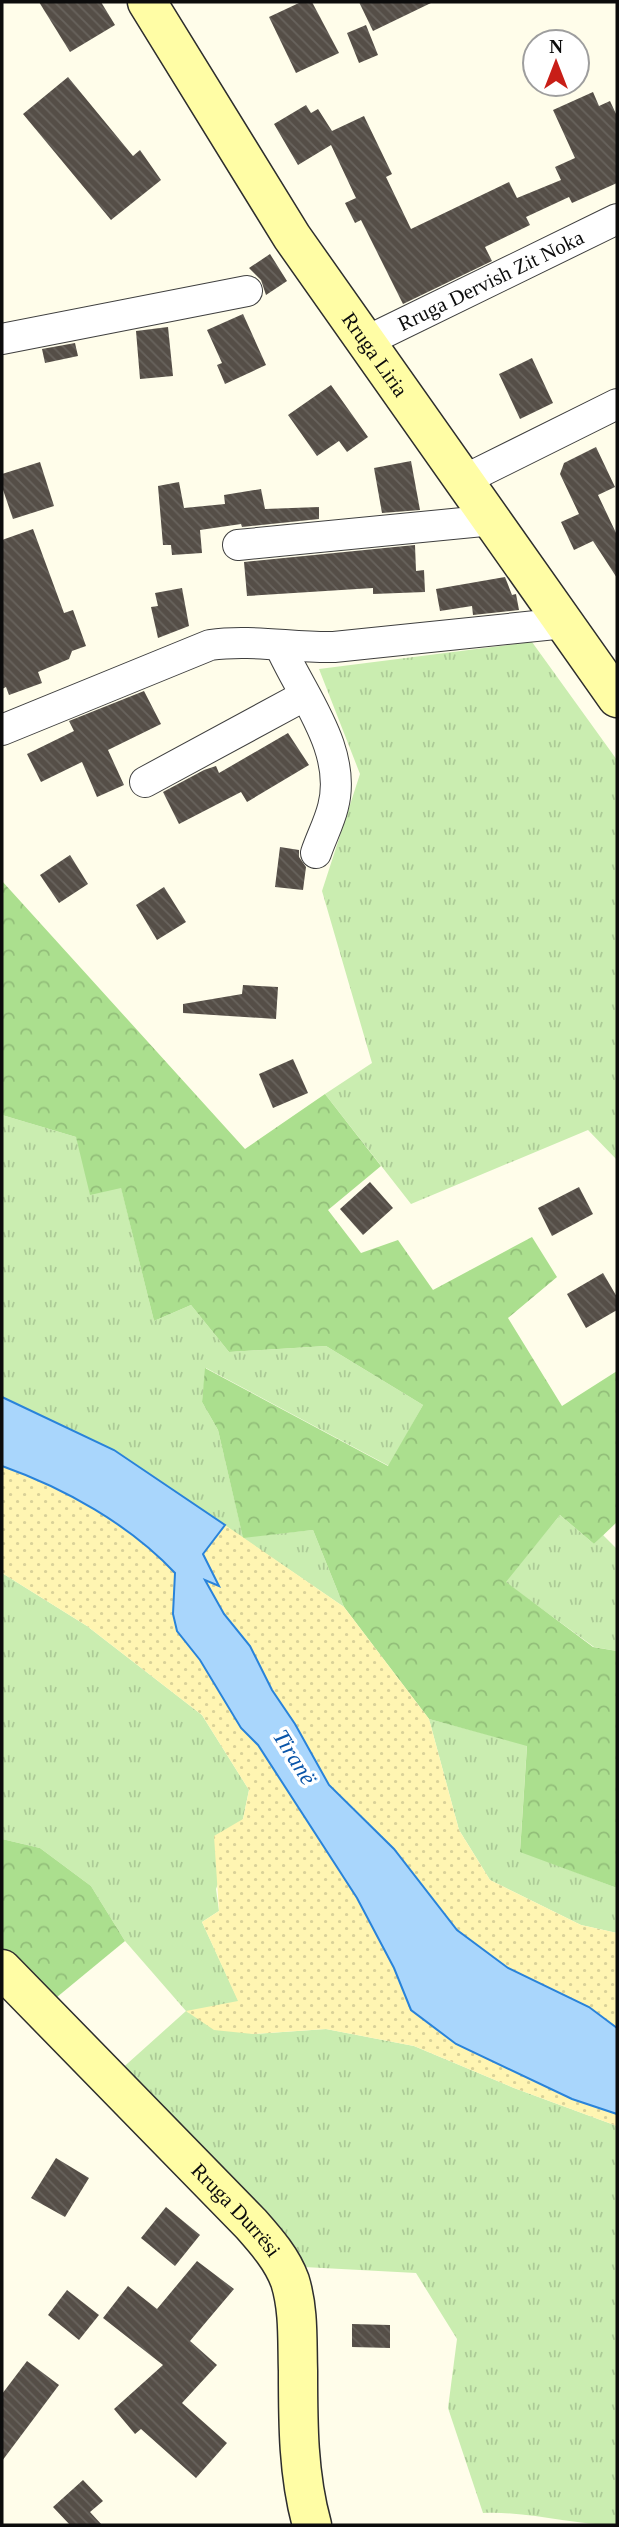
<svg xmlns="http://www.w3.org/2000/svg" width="619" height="2527" viewBox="0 0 619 2527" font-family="'Times New Roman',serif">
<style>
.grass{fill:url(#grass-tufts)}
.forest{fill:url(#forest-crowns)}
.sand{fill:url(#sand-dots)}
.water{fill:#a9d6fc;stroke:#2983da;stroke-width:2}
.building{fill:url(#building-back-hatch)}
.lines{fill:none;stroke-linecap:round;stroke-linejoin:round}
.street-casing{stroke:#3f3f3f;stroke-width:32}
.secondary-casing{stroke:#2e2e2e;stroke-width:41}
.street{stroke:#fff;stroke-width:30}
.secondary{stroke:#fffda5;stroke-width:38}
.labels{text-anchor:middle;stroke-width:7;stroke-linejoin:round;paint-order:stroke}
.street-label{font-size:21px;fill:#0c0c0c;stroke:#fff}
.water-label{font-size:23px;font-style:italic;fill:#0a55a9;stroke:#fff}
</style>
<defs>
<pattern id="grass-tufts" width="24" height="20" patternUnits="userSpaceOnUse" patternTransform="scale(1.75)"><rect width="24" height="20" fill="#caedb0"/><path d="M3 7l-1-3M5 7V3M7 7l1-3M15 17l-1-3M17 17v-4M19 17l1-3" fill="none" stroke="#acca96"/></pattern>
<pattern id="forest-crowns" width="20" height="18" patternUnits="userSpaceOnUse" patternTransform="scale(1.75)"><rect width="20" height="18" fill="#abdf8e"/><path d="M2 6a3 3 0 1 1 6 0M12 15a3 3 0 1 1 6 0" fill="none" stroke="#92be79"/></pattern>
<pattern id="sand-dots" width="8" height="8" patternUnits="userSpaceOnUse" patternTransform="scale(1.75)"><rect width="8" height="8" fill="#fff5b2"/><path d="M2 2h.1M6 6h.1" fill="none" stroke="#d9d198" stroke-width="1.8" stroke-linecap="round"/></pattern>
<pattern id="building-back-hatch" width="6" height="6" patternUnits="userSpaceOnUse" patternTransform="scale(1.75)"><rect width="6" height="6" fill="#554e47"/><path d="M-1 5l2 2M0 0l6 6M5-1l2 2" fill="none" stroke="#68635d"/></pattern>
</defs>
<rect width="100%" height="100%" fill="#fffdea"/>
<g class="grass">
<polygon points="532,642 617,760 617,1160 588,1130 411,1204 325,1094 372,1063 322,891 360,774 319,669"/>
<polygon points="2,1115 76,1137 121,1187 154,1321 191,1305 229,1352 326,1346 423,1405 389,1466 206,1368 202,1402 218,1430 243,1537 313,1530 344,1607 114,1450 2,1397"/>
<polygon points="560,1515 594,1544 603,1535 617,1549 617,1651 594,1647 505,1582"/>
<path d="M2,1573L87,1626L202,1715L249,1790L243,1819L216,1889L219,1911L202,1922L239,2002L187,2012L253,2034L326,2029L414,2046L514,2088L617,2126V2525C570,2525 531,2511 483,2513L448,2408L457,2339L416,2273L304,2267L118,2072L186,2011L125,1941L91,1886L40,1848L2,1839Z"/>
<polygon points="429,1719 527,1745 520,1851 617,1888 617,1933 581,1925 490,1880 459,1830"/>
</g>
<g class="forest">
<polygon points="2,881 245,1149 325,1094 381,1166 328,1210 361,1253 398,1240 433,1290 532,1237 557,1277 508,1318 562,1406 617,1371 617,1522 594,1544 560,1515 506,1582 593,1647 617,1651 617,1888 520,1852 527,1746 429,1719 344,1607 313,1530 243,1538 218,1430 202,1402 205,1368 388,1466 423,1405 326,1346 229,1352 191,1305 154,1321 121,1188 90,1195 76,1137 2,1115"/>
<polygon points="2,1839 40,1848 91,1886 125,1941 51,2002 2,1950"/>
</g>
<g class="sand">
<path d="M2,1466C64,1488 129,1524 175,1573L173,1614L177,1631L200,1660L241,1728L258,1745L357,1898L394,1968L411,2010L456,2044L572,2099L617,2114V2126L514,2088L414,2046L326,2029L253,2034L214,2030L186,2011L238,2001L202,1922L219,1911L214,1836L243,1819L249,1790L202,1715L87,1626L2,1573Z"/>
<polygon points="225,1525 344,1607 429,1719 459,1830 490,1880 581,1925 617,1933 617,2028 589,2007 508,1968 457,1930 394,1849 329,1786 295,1724 272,1690 250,1646 224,1614 204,1578 218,1585 203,1554"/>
</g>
<path class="water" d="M2,1397L114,1450L225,1525L203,1554L219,1586L205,1580L224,1614L250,1646L272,1690L295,1724L329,1785L394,1849L457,1930L508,1968L589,2007L617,2028V2114L572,2099L456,2044L411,2010L394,1968L357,1898L258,1745L241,1728L200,1660L177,1631L173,1614L175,1573C129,1524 64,1488 2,1466Z"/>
<g class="building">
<polygon points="39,2 101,2 115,25 70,52"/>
<polygon points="301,2 312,2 339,53 296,73 269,17"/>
<polygon points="359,2 433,2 373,31"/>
<polygon points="366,25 378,55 359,63 347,33"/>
<polygon points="68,77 133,156 140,150 161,180 111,220 23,114"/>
<polygon points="593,92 599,106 610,101 617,116 617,183 572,203 569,197 526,217 530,225 485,247 492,261 403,304 361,220 355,223 345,203 356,198 331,145 298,165 274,124 306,105 311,113 318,109 332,131 364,116 392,174 386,177 411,229 509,182 517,198 561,180 555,167 575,158 553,110"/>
<polygon points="270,254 287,281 266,295 261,280 249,268"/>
<polygon points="243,314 266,365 225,384 217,365 222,363 207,330"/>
<polygon points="168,327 173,376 140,379 136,331"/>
<polygon points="75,343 78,356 45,363 42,349"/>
<polygon points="532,358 553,403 520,419 499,374"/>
<polygon points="331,385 368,437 347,452 339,441 317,456 288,415"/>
<polygon points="596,447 615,487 598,495 617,535 617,578 593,541 574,550 561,522 579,514 560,474 564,463"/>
<polygon points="411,461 420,510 382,513 374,468"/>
<polygon points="40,462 54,506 13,519 2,487 2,474"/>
<polygon points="179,482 184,508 225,504 224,495 261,489 265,509 319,507 319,519 242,527 241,524 200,530 202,553 172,555 171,545 163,545 158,486"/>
<polygon points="33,529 64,613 73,610 86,646 72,651 69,659 38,672 42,683 9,695 6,687 2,689 2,540"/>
<polygon points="415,545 416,571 424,570 425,592 373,594 373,588 247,596 244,562"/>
<polygon points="505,577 512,595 516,594 519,610 473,615 472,606 440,611 436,589"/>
<polygon points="182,588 189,626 158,638 151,607 158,606 155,593"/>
<polygon points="144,691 161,724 108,750 124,785 97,797 82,762 41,782 27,754 74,731 69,721"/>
<polygon points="288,733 309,765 247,802 241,792 179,824 163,792 204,770 216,766 219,773"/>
<polygon points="280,847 299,850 299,857 306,867 303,890 275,887"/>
<polygon points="70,855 88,884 59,903 40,875"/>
<polygon points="164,887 186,922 157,940 136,905"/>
<polygon points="243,985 278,987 276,1019 183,1013 183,1004 242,994"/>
<polygon points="293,1059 308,1093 273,1108 259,1074"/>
<polygon points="370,1182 393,1208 363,1235 340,1209"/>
<polygon points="579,1187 593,1214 552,1236 538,1208"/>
<polygon points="603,1273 617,1297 617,1310 586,1328 567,1294"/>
<polygon points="56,2158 89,2178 65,2217 31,2198"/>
<polygon points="166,2207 200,2235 175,2266 141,2238"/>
<polygon points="197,2261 234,2289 190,2341 217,2365 182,2403 227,2443 196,2478 141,2429 135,2434 114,2409 163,2365 103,2318 128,2286 157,2309"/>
<polygon points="67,2290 99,2315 79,2340 48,2315"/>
<polygon points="352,2324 390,2325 390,2348 352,2347"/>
<polygon points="27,2361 59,2385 2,2461 2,2394"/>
<polygon points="83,2480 103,2501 90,2512 102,2525 70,2525 53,2507"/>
</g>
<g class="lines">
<defs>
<g id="street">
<polyline points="2,339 247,291"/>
<path id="s1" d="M365,342L617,219"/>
<polyline points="464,480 617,404"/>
<polyline points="238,545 493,520"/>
<path d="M280,646C302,696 348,750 333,807C329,823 321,838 316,853"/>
<path d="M2,730L210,645C251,639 293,648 334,647L565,623"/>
<polyline points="145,782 304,696"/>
</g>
<g id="secondary">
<path id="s2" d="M147,2L292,237L617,698"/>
<path id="s3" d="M2,1969L251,2224C266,2241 282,2259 290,2281C299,2310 297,2341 298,2371C298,2423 298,2475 312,2525"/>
</g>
</defs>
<use href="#street" class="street-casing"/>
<use href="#secondary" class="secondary-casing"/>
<use href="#street" class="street"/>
<use href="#secondary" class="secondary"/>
</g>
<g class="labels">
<g class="street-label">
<text dy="7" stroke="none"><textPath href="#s1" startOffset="140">Rruga Dervish Zit Noka</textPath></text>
<text dy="7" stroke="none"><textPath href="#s2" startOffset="420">Rruga Liria</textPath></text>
<text dy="7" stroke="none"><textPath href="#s3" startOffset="336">Rruga Durrësi</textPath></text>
</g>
<g class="water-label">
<text transform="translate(295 1757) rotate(58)" y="8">Tiranë</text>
</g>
</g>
<rect width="619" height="2527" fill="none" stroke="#0c0c0c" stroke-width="7"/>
<g transform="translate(556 63)"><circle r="33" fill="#ffffff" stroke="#9e9e9e" stroke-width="2"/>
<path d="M0-5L12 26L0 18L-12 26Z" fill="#c81e17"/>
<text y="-10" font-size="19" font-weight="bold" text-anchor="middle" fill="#0c0c0c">N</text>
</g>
</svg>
